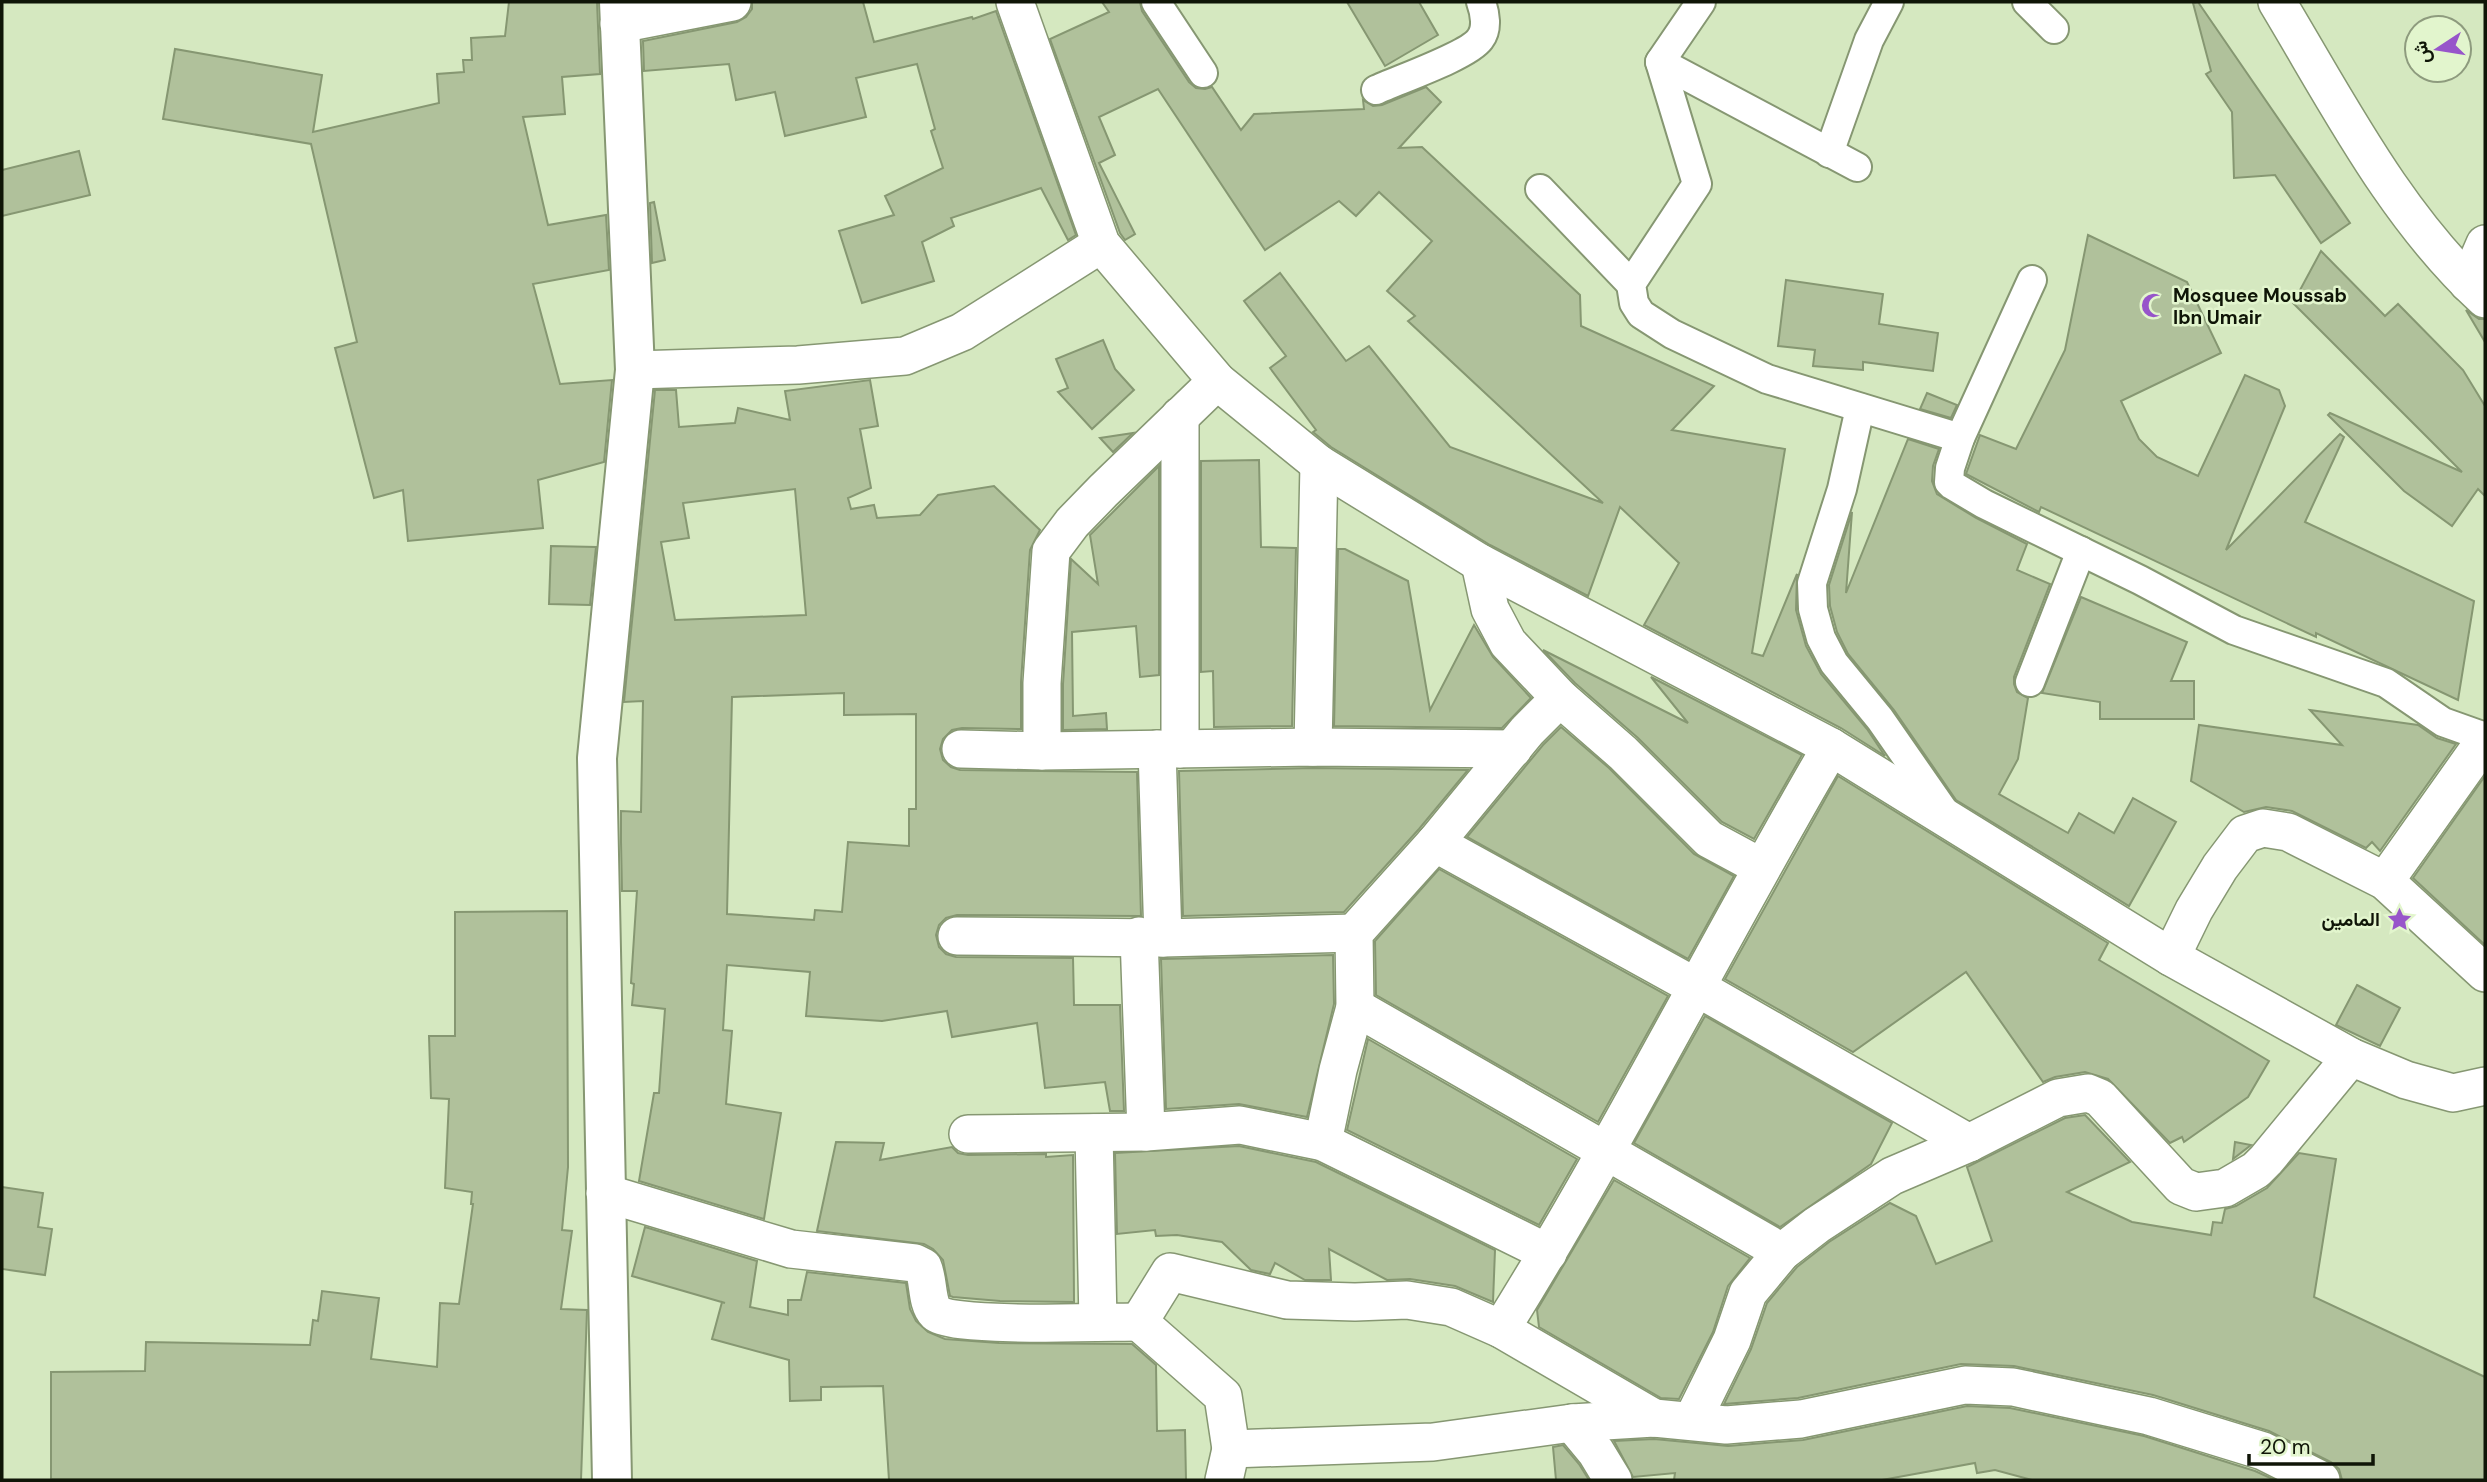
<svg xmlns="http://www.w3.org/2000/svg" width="2487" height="1482" viewBox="0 0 2487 1482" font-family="'DM Sans',Vazirmatn,sans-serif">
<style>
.building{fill:#b0c19b;stroke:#869772;stroke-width:2;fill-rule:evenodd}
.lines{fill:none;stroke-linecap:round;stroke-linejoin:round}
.pedestrian-casing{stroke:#869772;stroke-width:32}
.minor-casing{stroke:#869772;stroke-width:40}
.secondary-casing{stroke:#869772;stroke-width:42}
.pedestrian{stroke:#fff;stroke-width:28}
.minor{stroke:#fff;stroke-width:37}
.secondary{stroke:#fff;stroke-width:38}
.labels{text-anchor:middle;stroke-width:5;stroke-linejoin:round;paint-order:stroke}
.poi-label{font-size:19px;font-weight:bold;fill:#0f1507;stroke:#e2f5cd;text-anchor:start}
</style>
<rect width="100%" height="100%" fill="#d5e8c0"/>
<g class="building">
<polygon points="509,2 597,2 600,74 562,77 565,114 523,117 548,225 606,215 609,270 533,284 560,384 612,380 604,462 538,480 543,528 408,541 403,490 374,498 335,348 357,342 311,144 163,119 175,49 322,75 313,132 439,103 437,74 464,72 463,60 472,60 471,38 505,36"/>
<polygon points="752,2 863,2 874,42 972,17 973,19 996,11 1076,235 1068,240 1041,188 951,218 954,226 922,242 934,281 862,303 839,231 894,215 885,196 943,168 931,131 935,129 917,64 856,78 866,117 785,136 775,92 736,100 729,64 644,71 643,41 737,22 746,17 752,9"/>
<polygon points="1102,2 1140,2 1142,11 1189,82 1196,88 1205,89 1212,87 1241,130 1254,114 1364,109 1363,100 1373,106 1382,105 1426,87 1441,102 1399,148 1422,147 1580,295 1581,326 1714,386 1672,430 1785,449 1752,653 1763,656 1797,574 1796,610 1806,646 1821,674 1867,729 1885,756 1841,728 1644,625 1679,563 1620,507 1588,596 1490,545 1331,447 1313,432 1316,430 1270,368 1286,356 1244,301 1280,273 1346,361 1369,346 1450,447 1603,503 1408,321 1415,316 1387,291 1432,241 1379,192 1356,216 1339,201 1265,250 1158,89 1099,117 1115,155 1099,163 1135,234 1125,240 1120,233 1050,39 1109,12"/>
<polygon points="1347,2 1419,2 1438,35 1385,66"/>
<polygon points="2198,2 2350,223 2321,243 2275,175 2234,178 2232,112 2206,74 2211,71 2193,3"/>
<polygon points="79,151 90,195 2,216 2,170"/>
<polygon points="654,202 665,260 652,263 650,203"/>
<polygon points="2088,235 2187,282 2221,353 2121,401 2139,439 2157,457 2198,476 2245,375 2279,390 2285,406 2226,550 2340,434 2344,437 2305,522 2474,601 2458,700 2316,633 2316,637 2041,507 2039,512 1966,474 1980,435 2016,449 2065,350"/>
<polygon points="2321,251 2385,316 2398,304 2463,370 2485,406 2485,496 2478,489 2452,526 2404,491 2328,415 2330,413 2462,472 2293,303"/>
<polygon points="1786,280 1883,294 1879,324 1938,333 1933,371 1863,362 1863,370 1813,366 1815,350 1778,346"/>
<polygon points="2466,310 2479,319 2485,319 2485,342"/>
<polygon points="1103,340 1115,369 1134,390 1092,429 1058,392 1068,388 1056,359"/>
<path d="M870,380L878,426L860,429L871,488L848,498L851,509L874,505L877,518L920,515L938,495L994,486L1040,530L1030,550L1021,682V729L962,728L952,730L943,739L940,749L943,760L951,767L960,770L1137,772L1141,916L957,915L946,918L939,925L936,935L939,947L946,954L956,957L1073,958L1074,1005H1120L1124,1111H1110L1105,1082L1045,1088L1037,1023L952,1037L947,1011L882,1021L806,1016L810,972L727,965L723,1030L732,1031L726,1104L781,1113L764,1219L639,1181L654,1093H659L665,1009L632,1005L634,984L631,983L637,891H622L621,842V811L641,812L643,701L624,702L655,390H676L679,427L735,423L738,408L790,420L785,391ZM795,489L806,615L675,620L661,542L689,538L683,503ZM844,693V715L916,714V809H909V846L848,842L842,912L815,910L814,920L727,914L732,697Z"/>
<polygon points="1927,393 1957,405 1951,418 1920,409"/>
<polygon points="1133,433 1113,452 1100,438"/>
<polygon points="1908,439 1939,449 1933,466 1932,481 1937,494 1976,518 2027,544 2017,570 2050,584 2014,677 2014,684 2017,692 2028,698 2018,759 1999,794 2068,833 2079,813 2114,833 2133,798 2176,822 2129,906 1956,800 1894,710 1848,654 1837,632 1830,606 1829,585 1852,512 1846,593"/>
<polygon points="1259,460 1261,547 1296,548 1292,726 1214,727 1213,671 1201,672 1201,461"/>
<polygon points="1159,466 1159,675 1140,677 1136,626 1072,632 1073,716 1106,713 1107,729 1063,730 1063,684 1071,559 1098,584 1090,535"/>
<polygon points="551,546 596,547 590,605 549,604"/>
<polygon points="1338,549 1345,549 1408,581 1430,710 1474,625 1493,657 1531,698 1502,728 1334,726"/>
<polygon points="2081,597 2187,642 2171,681 2194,681 2194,719 2100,719 2100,702 2042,693"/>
<polygon points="1543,650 1688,723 1651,677 1802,755 1754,839 1722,822 1638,738 1575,683"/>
<polygon points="2310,710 2418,725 2437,738 2456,744 2380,851 2372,842 2366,848 2292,811 2266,807 2244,812 2191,781 2199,725 2342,745"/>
<polygon points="1561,727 1609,768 1694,854 1734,876 1688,959 1467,837 1543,745"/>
<polygon points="1313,768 1468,770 1419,829 1344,912 1183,916 1179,771"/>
<polygon points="1838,776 2108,943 2099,960 2269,1061 2248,1097 2184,1142 2182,1137 2170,1143 2108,1079 2085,1072 2055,1077 2043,1082 1966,972 1853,1052 1725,979"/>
<polygon points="2485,776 2485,945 2413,878"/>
<polygon points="1439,869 1668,996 1598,1122 1376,995 1375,941"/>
<polygon points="567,911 568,1167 562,1230 572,1231 561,1309 587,1310 581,1480 51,1479 51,1372 145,1371 146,1342 310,1345 313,1320 318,1321 322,1291 379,1298 371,1359 437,1367 440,1303 459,1304 473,1204 471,1204 472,1192 445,1188 449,1099 431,1098 429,1036 455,1036 455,912"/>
<polygon points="1333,955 1334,1004 1307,1117 1239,1104 1166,1109 1161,959"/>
<polygon points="2357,985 2400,1008 2380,1046 2336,1025"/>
<polygon points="1705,1016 1892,1123 1871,1164 1780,1227 1634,1143"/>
<polygon points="1368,1039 1577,1159 1539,1225 1347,1130"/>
<polygon points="2085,1115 2130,1162 2067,1192 2132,1222 2211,1235 2213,1222 2222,1223 2225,1209 2236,1206 2267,1188 2299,1153 2336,1159 2314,1297 2485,1377 2485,1480 2342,1480 2339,1469 2331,1462 2269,1431 2153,1395 2014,1366 1961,1364 1798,1398 1724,1404 1751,1349 1767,1303 1797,1267 1829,1242 1890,1203 1916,1216 1936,1264 1992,1241 1967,1167 2065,1118"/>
<polygon points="836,1142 884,1143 880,1160 952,1147 958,1153 968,1155 1046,1154 1046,1157 1073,1155 1074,1302 1000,1301 953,1297 950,1296 943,1260 933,1249 924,1244 817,1231"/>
<polygon points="2235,1142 2251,1145 2233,1159"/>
<polygon points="1239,1146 1316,1162 1495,1250 1493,1302 1455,1286 1410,1279 1387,1280 1329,1249 1331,1280 1305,1280 1275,1263 1270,1274 1251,1270 1222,1242 1177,1235 1156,1236 1155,1230 1117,1234 1115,1153"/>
<polygon points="1614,1180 1750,1258 1728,1286 1713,1332 1679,1399 1661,1398 1539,1327 1537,1310"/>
<polygon points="2,1187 43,1193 38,1227 52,1229 45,1275 2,1269"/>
<polygon points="645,1227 757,1261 750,1307 788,1315 788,1300 801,1300 807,1272 906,1283 910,1309 916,1321 928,1332 945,1339 999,1343 1132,1344 1156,1365 1157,1431 1185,1430 1186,1480 889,1480 883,1386 821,1387 821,1400 790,1401 789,1360 712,1339 722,1302 725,1303 632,1276"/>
<polygon points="1967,1406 2010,1408 2144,1436 2255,1471 2275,1480 2032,1480 1995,1470 1977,1473 1975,1463 1882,1480 1674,1480 1675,1473 1633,1477 1614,1441 1654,1439 1728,1446 1803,1440"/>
<polygon points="1563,1445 1579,1464 1589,1480 1556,1480 1553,1447"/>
</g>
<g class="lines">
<defs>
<g id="pedestrian">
<polyline points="1156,2 1203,73"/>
<polyline points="1701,2 1660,62 1697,184 1631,284 1634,303 1641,314 1672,334 1767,379 1960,438"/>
<polyline points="2027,2 2054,29"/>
<polyline points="1660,62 1857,167"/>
<path d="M1376,90C1397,80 1468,56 1480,39C1488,29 1485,13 1481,2"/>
<polyline points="1829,153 1869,40 1889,2"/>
<polyline points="1540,189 1631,284"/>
<polyline points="2032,280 1960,438 1950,468 1949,482 1952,485 1984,504 2140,580 2234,630 2386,683 2443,722 2485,737"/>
<polyline points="1860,408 1842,489 1812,583 1813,609 1821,638 1834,663 1880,719 1946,814"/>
<polyline points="2030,682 2081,551"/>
</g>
<g id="minor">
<polyline points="1015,2 1101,244 1217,381 1319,464 1480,563 1831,747 2171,957 2351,1057 2406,1080 2453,1093 2485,1086"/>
<path d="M2277,2C2339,105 2395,216 2485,299"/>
<polyline points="619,24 732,2"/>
<polyline points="2468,283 2485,244"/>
<polyline points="635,370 798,365 905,356 962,332 1101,244"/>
<polyline points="1180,416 1180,749"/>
<polyline points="1480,563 1490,609 1508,643 1560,698 1623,753 1709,839 1761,867"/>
<polyline points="1313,747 1319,464"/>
<polyline points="961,749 1042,751 1313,747 1513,749"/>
<polyline points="1157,749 1163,938"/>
<polyline points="1042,751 1042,683 1051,551 1072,523 1103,491 1217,381"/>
<polyline points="1435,843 1696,987 1969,1143"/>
<polyline points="2385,881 2485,740"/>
<polyline points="957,936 1163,938 1354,933"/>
<polyline points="1139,936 1146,1132"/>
<polyline points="2171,957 2194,910 2220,867 2245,834 2263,828 2288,832 2385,881 2485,973"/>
<polyline points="1355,1007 1782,1252"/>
<polyline points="1094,1133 1098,1322"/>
<polyline points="968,1134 1146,1132 1240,1125 1323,1142 1548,1253"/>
<polyline points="1323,1142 1338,1070 1355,1007 1354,933 1435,843 1527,731 1560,698"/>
<path d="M605,1193L791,1249L915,1263L923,1267C929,1280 926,1303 936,1313C952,1328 1109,1322 1139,1322"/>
<path d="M1501,1329C1619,1140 1718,940 1831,747"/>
<polyline points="1692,1421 1732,1340 1748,1293 1782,1252 1817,1225 1892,1176 1969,1143 2058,1098 2088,1093 2100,1098 2181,1186 2196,1192 2225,1188 2256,1170 2266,1160 2351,1057"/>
<polyline points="1572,1423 1596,1452 1613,1480"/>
<polyline points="1231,1449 1223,1396 1139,1322 1170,1272 1287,1300 1355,1302 1407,1300 1451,1307 1501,1329 1654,1418"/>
<polyline points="1224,1480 1231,1449 1433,1442 1572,1423 1654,1418 1726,1425 1801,1419 1965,1385 2013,1387 2149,1416 2263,1451 2321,1480"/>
</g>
<polyline id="secondary" points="612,1480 597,758 635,370 619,2"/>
</defs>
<use href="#pedestrian" class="pedestrian-casing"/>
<use href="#minor" class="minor-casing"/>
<use href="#secondary" class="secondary-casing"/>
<use href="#pedestrian" class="pedestrian"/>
<use href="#minor" class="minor"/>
<use href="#secondary" class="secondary"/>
</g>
<defs>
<symbol id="mosque-bare" viewBox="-9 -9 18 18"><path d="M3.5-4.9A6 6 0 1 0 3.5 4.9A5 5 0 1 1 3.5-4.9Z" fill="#9755ca" stroke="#e2f5cd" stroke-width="2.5" paint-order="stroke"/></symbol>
<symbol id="sight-bare" viewBox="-9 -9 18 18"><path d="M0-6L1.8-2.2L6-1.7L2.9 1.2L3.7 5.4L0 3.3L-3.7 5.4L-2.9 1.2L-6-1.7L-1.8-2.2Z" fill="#9755ca" stroke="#e2f5cd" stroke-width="2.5" paint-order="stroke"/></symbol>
</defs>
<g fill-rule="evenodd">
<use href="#mosque-bare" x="2136" y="288" width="35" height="35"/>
<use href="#sight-bare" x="2382" y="902" width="35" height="35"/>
</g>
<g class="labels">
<g class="poi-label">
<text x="2173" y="302">Mosquee Moussab<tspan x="2173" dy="22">Ibn Umair</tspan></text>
<text x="2380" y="926" text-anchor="end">المامين</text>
</g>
</g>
<rect width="2487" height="1482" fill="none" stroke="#0f1507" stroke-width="7"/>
<g transform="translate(2438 49) rotate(258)"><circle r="33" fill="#e2f5cd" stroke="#8e9b7e" stroke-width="2"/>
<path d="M0-5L12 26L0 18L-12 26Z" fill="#9755ca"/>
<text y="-10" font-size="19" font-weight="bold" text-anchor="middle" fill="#0f1507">ش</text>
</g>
<path d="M2249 1454v10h124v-10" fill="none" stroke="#0f1507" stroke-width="3.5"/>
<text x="2260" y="1454" font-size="21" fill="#0f1507" stroke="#e2f5cd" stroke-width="5" paint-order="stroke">20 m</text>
</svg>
